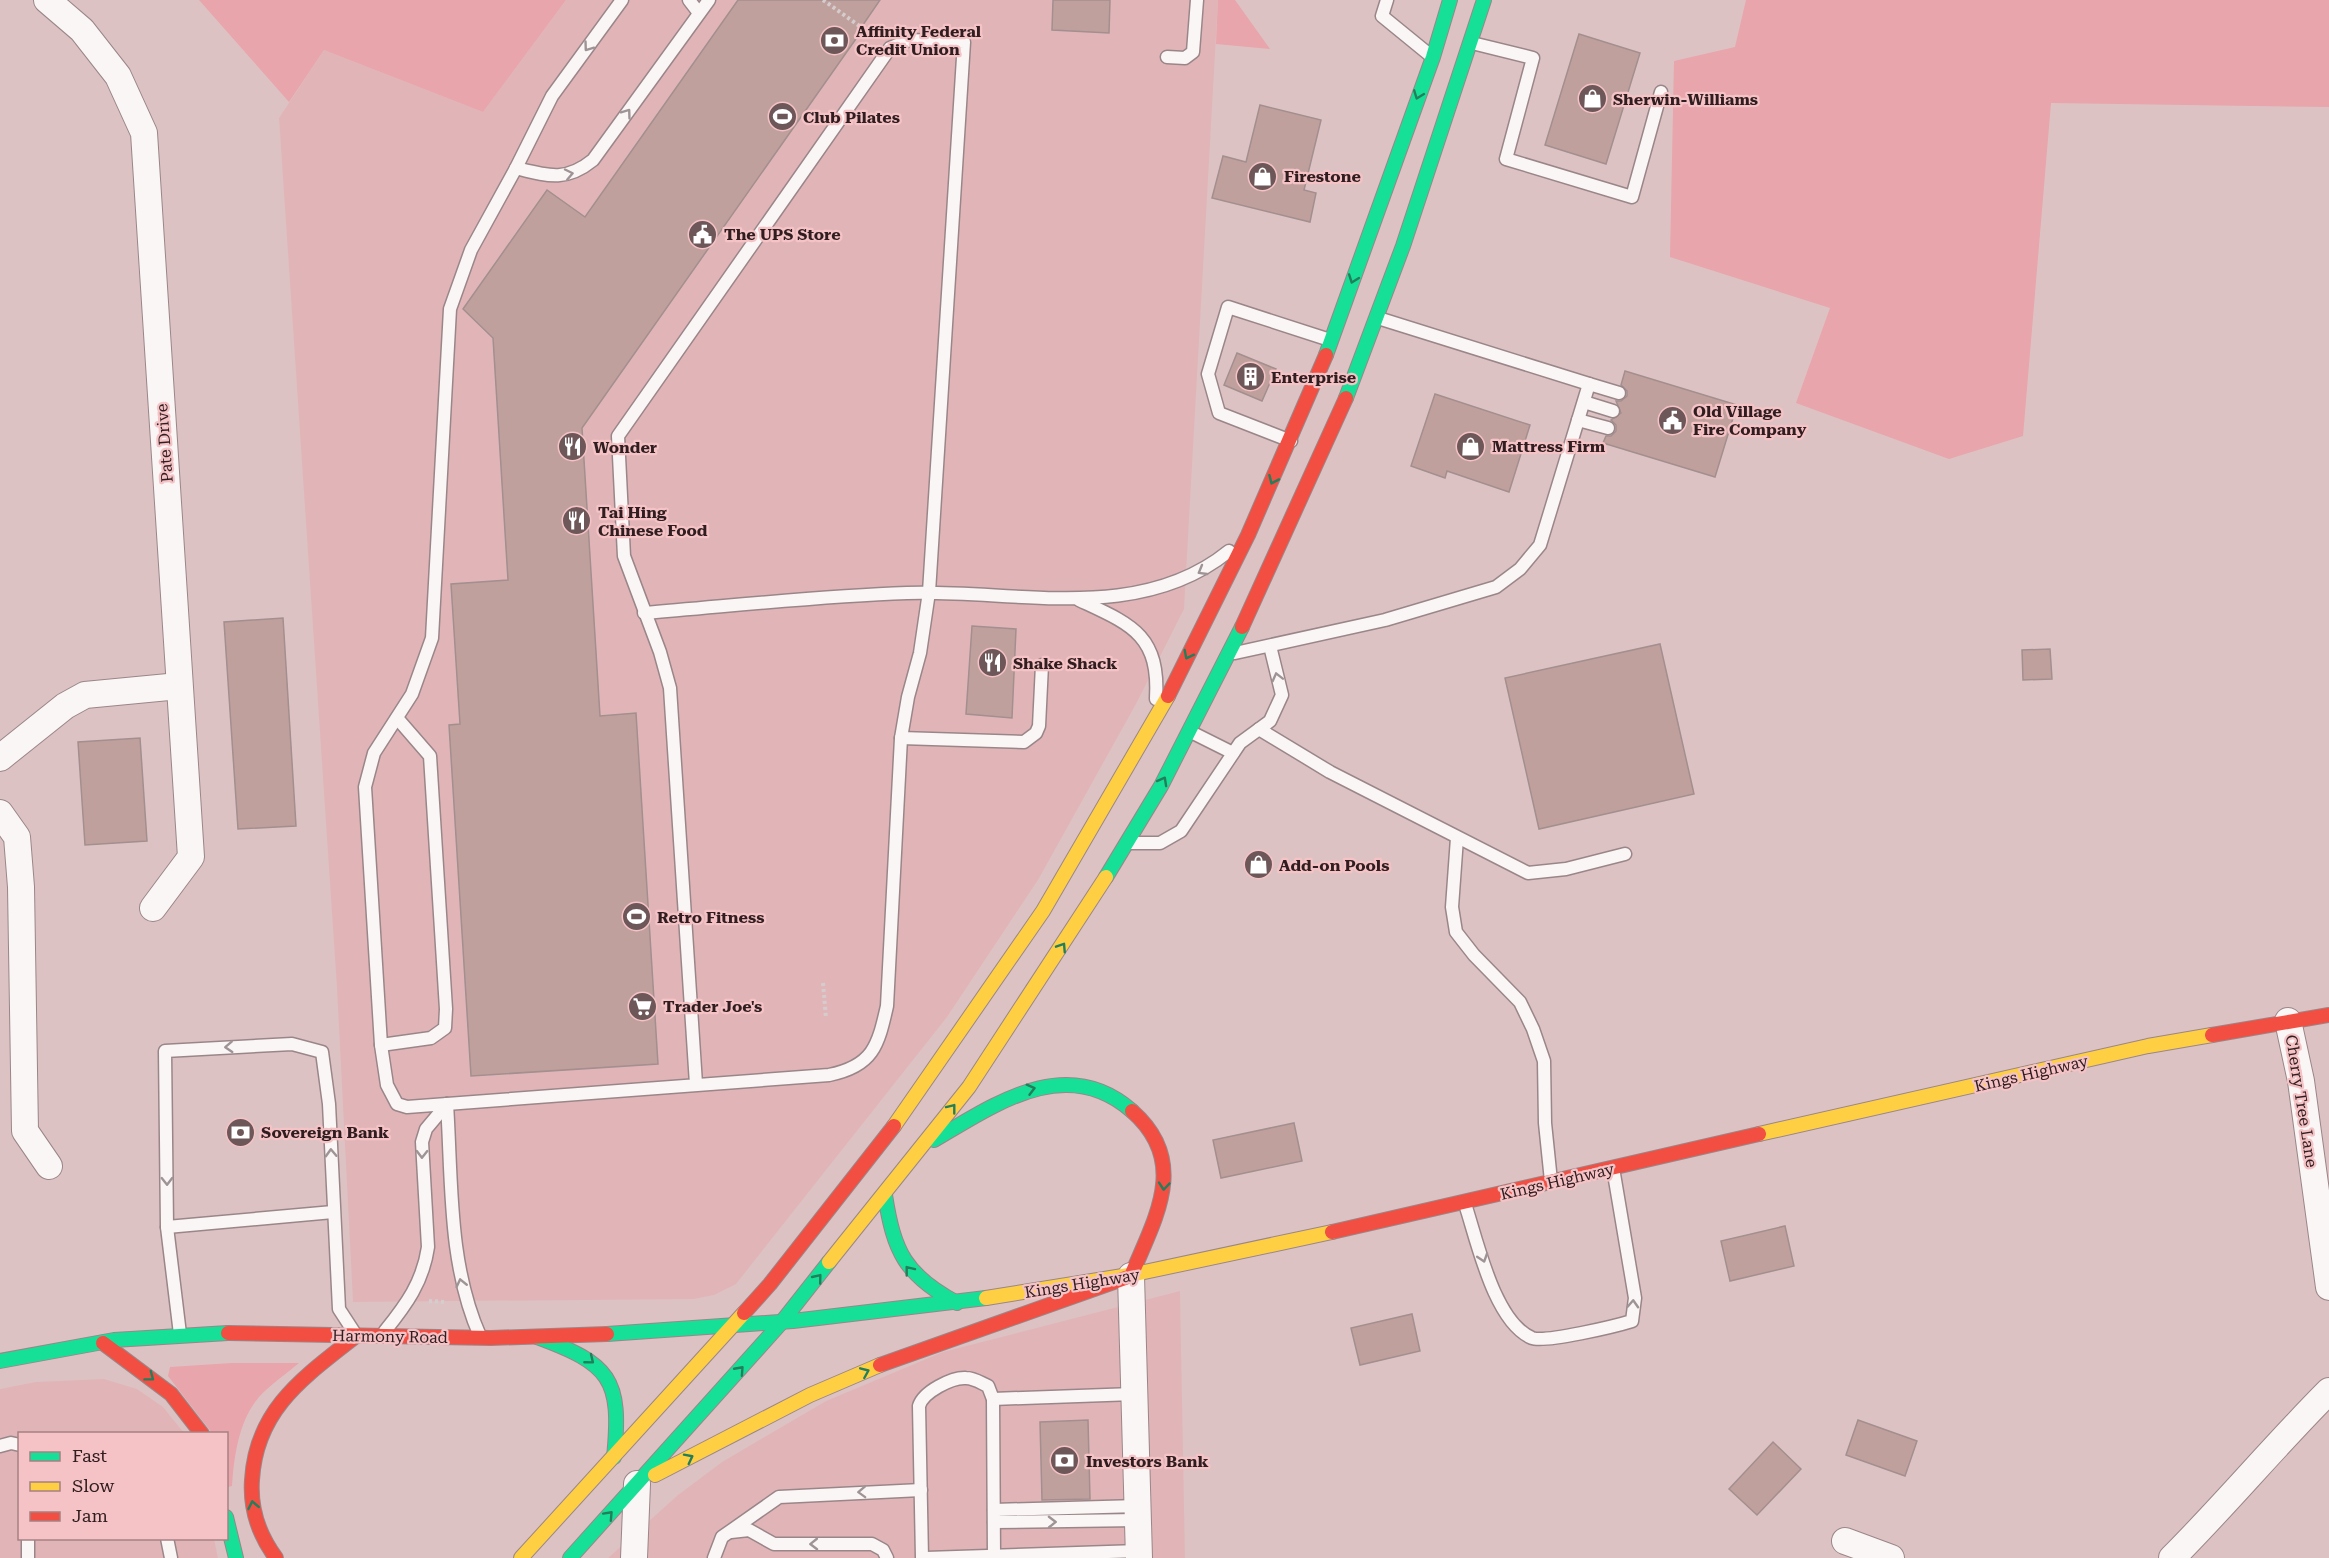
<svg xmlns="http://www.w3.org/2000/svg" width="2329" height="1558" viewBox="0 0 2329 1558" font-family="'Roboto Serif',serif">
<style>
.built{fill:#e1b5b8}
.green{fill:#e8a5ab}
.building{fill:#c0a09c;stroke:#a38f8f;stroke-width:1.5}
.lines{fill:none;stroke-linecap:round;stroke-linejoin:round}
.lane-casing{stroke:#9a8688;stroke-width:15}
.street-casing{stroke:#9a8688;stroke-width:28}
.fast-casing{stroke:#9a8688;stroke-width:16}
.slow-casing{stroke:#9a8688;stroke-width:16}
.jam-casing{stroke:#9a8688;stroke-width:16}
.path{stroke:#d5cdcd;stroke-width:4;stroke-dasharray:3 3;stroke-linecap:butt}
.lane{stroke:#faf6f6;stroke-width:12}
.street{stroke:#faf6f6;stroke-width:26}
.fast{stroke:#16e098;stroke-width:14}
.slow{stroke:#ffcf43;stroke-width:14}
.jam{stroke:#f24e42;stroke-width:14}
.oneway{stroke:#9f9495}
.oneway2{stroke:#237e5c}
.labels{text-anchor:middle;stroke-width:4.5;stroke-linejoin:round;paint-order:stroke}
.poi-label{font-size:16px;font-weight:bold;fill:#301d1f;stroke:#f5c3c6;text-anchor:start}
.street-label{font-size:16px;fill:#301d1f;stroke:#f5c3c6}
</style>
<rect width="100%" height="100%" fill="#ddc2c4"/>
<g class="built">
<polygon points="566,0 1218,0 1184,609 1136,704 1038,880 947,1017 736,1284 714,1295 694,1299 353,1302 337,988 279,118 324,50 483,112"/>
<polygon points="1180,1291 1185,1558 608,1558 678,1495 722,1462 826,1401 943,1352"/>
<polygon points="104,1379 137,1389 163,1407 184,1433 20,1434 20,1538 214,1539 218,1558 0,1558 0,1389 36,1382"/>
</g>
<g class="green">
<polygon points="199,0 566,0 483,112 324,50 289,102"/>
<polygon points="1218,0 1235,0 1270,49 1216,44"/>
<polygon points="1746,0 2329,0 2329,107 2051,103 2023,436 1949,459 1796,403 1830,308 1670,257 1674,61 1735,47"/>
<path d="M232,1363H299C286,1374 271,1384 259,1397C239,1420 234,1456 232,1486L228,1487L226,1434L212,1433L168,1376L170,1367Z"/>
</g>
<g class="building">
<polygon points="738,0 880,0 856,35 858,36 582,428 600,716 636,713 658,1064 471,1076 449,725 460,724 451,584 508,580 493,338 463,309 547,190 585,217"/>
<polygon points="1053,0 1110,0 1109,33 1052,30"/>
<polygon points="1579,34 1640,53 1606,164 1545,145"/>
<polygon points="1260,105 1321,120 1304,190 1316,193 1310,222 1212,198 1223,156 1246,162"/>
<polygon points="1237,353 1276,369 1262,401 1224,385"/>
<polygon points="1625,371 1737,405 1715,477 1603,443 1606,436 1611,436 1616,431 1616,425 1611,420 1621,413 1616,401 1621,401 1627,396 1627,391 1621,385"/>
<polygon points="1435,394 1530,425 1509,492 1447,471 1445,478 1411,466"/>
<polygon points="283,618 296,826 238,829 224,622"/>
<polygon points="972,626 1016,629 1012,718 966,714"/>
<polygon points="1660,644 1694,794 1539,829 1505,678"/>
<polygon points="2050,649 2052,679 2023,680 2022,650"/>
<polygon points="140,738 147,841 85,845 78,742"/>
<polygon points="1294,1123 1302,1161 1221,1178 1213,1140"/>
<polygon points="1785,1226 1794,1266 1730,1281 1721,1241"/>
<polygon points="1412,1314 1420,1351 1360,1365 1351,1328"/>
<polygon points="1088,1420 1090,1499 1042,1500 1040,1422"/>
<polygon points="1858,1420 1917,1441 1905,1476 1846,1455"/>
<polygon points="1773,1442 1801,1469 1757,1515 1729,1489"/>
</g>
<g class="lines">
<defs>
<g id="lane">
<path d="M622,0L552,96L516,168C548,176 566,182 593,160L709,0"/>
<polyline points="689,0 699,13"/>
<polyline points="1387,0 1382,16 1431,56"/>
<polyline points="1472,43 1533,58 1506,159 1632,197 1661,92"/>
<polyline points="1167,57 1185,58 1193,52 1197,0"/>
<path d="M516,168L471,250L450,309L432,638L412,694L374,753L365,787L381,1045L387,1085L397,1104L407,1107L829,1075C873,1066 878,1046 887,1006L901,738L908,697L920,653L929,592L964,42L909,40L890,48L618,436L624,556L660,652L670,688L696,1084"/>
<polyline points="1589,384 1619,393"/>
<polyline points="1584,402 1613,411"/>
<polyline points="1578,420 1608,428"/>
<polyline points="1291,441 1219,413 1208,374 1228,307 1330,340"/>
<path d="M1079,600C1130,624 1160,634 1156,699"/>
<path d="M644,613C731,606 819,596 907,593C1014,589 1138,625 1229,551"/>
<polyline points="1235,653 1385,620 1496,587 1520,569 1540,545 1589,384 1378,318"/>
<polyline points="1259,729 1330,772 1528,873 1566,869 1625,854"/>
<polyline points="1191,732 1233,753"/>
<polyline points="901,738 1024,742 1036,733 1039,726 1042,665"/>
<polyline points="1457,838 1452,907 1456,932 1474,955 1520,1002 1533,1029 1544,1061 1545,1123 1551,1181"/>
<polyline points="1131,843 1160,843 1181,831 1240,743 1270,721 1282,695 1270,646"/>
<polyline points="381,1045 431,1038 445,1028 446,1009 430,756 397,718"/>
<path d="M447,1104C452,1181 448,1264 480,1336"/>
<path d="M1465,1204C1477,1240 1494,1322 1532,1338C1545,1343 1616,1326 1632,1321L1635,1298L1613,1168"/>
<polyline points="167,1227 333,1212"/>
<path d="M385,1331C406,1305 423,1282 428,1247L422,1142L426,1129L447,1104"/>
<polyline points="180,1334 167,1227 165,1051 292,1044 322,1052 329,1104 339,1309 354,1332"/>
<polyline points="993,1399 1134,1394"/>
<polyline points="0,1446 11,1443 20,1445"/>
<polyline points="994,1510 1138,1506"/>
<polyline points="994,1522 1138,1520"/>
<polyline points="731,1532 749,1530 774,1544 872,1544 883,1550 887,1558"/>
<polyline points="28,1538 28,1558"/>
<polyline points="167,1538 171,1558"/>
<polyline points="714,1558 722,1537 779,1497 921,1490"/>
<path d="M922,1558L919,1406C923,1392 952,1377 966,1378C974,1378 981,1383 988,1386L993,1399L994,1556"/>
<polyline points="926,1558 1139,1551"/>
</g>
<g id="street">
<polyline points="47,0 82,30 118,76 144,133 191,857 153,908"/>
<polyline points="0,758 65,706 85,695 179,686"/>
<polyline points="0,813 17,837 21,887 25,1131 49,1166"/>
<polyline points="2288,1021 2301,1081 2329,1287"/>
<polyline points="1131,1276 1139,1558"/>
<polyline points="1845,1541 1891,1558"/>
<polyline points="634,1558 637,1484"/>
<path d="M2172,1558C2226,1504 2275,1445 2329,1391"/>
</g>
<g id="fast">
<polyline points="1326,355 1433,57 1450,0"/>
<polyline points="1346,398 1403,246 1484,0"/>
<polyline points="1106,877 1161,786 1242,627"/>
<path d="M934,1140C994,1105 1066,1053 1132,1111"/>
<path d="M885,1195C894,1252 905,1275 957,1303"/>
<polyline points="607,1334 793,1321 986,1298"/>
<path d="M537,1337C610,1364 622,1378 614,1457"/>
<polyline points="0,1361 114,1340 228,1333"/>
<polyline points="226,1517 236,1558"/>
<polyline points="570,1558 781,1323 829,1262"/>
</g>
<g id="slow">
<polyline points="894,1126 1043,911 1168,696"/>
<polyline points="1759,1134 2148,1046 2212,1035"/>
<polyline points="829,1262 969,1087 1106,877"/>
<polyline points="986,1298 1135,1274 1332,1232"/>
<polyline points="655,1475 810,1395 880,1365"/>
<polyline points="521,1558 744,1313"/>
</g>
<g id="jam">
<polyline points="1242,627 1346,398"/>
<polyline points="1168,696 1248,535 1326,355"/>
<polyline points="2212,1035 2329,1015"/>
<polyline points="1332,1232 1759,1134"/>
<polyline points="744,1313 770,1284 894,1126"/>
<polyline points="228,1333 491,1338 607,1334"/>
<polyline points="103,1343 171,1394 202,1434"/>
<path d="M880,1365L1131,1276C1155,1218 1190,1162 1132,1111"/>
<path d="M276,1558C259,1535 250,1509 252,1480C256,1409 304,1377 356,1336"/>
</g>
</defs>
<use href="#lane" class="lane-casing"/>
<use href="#street" class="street-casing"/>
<use href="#fast" class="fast-casing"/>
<use href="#slow" class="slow-casing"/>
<use href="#jam" class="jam-casing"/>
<g class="path">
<polyline points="823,0 876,38"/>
<polyline points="823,983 826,1018"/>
<polyline points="429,1301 446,1302"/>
</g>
<use href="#lane" class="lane"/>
<use href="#street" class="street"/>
<use href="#fast" class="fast"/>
<use href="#slow" class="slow"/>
<use href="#jam" class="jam"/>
</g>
<defs><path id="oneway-chevron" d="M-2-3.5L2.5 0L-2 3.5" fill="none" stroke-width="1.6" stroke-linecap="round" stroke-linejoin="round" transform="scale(1.5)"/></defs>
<g class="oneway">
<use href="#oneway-chevron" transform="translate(588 47) rotate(126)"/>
<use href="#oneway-chevron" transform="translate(627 113) rotate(-54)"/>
<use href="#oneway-chevron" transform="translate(569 174) rotate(-12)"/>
<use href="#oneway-chevron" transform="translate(1202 571) rotate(150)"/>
<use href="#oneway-chevron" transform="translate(1277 677) rotate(-104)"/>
<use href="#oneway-chevron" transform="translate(229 1047) rotate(177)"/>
<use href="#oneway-chevron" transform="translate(331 1153) rotate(-92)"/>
<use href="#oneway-chevron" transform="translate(422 1154) rotate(91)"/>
<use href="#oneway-chevron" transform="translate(167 1181) rotate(89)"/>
<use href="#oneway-chevron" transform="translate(1483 1258) rotate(72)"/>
<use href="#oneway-chevron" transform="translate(461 1283) rotate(-103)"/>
<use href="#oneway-chevron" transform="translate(1633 1304) rotate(-87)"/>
<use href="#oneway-chevron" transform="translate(862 1492) rotate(178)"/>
<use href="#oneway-chevron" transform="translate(1052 1522) rotate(-1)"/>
<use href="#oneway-chevron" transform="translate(814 1544) rotate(179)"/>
</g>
<g class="oneway2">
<use href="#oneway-chevron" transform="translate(1418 95) rotate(111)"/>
<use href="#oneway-chevron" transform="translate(1353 279) rotate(110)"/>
<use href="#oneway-chevron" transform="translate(1273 480) rotate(114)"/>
<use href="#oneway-chevron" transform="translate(1188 655) rotate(117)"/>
<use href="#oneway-chevron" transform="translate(1163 781) rotate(-61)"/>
<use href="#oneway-chevron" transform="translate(1062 947) rotate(-57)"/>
<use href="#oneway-chevron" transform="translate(1031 1089) rotate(-15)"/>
<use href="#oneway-chevron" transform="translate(952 1108) rotate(-52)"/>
<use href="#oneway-chevron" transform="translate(1164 1186) rotate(95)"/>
<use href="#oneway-chevron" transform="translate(909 1270) rotate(-128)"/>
<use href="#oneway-chevron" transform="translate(818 1278) rotate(-51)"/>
<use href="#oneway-chevron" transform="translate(590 1360) rotate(39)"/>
<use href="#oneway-chevron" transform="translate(740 1370) rotate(-48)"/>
<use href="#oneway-chevron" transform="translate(865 1372) rotate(-23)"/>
<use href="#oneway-chevron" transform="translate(150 1377) rotate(37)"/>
<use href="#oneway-chevron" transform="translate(689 1458) rotate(-27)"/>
<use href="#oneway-chevron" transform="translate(253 1505) rotate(-101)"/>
<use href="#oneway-chevron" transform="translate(609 1515) rotate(-47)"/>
</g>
<defs>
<symbol id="bank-disc" viewBox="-11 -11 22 22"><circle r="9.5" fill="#6d5759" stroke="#f5c3c6"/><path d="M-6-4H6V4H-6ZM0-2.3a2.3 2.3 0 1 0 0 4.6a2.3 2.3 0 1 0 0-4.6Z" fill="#fff"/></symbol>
<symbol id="shop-disc" viewBox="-11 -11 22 22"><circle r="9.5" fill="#6d5759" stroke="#f5c3c6"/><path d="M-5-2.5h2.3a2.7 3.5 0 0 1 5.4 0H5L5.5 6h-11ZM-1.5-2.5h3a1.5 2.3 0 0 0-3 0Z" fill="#fff"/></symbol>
<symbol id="stadium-disc" viewBox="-11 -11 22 22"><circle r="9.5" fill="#6d5759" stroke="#f5c3c6"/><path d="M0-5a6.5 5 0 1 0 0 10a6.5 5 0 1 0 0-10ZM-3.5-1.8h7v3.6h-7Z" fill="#fff"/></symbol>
<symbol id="civic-disc" viewBox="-11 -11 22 22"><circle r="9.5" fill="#6d5759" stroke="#f5c3c6"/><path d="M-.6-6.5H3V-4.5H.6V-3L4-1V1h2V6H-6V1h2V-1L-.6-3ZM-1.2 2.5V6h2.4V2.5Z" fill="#fff"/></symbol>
<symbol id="building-disc" viewBox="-11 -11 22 22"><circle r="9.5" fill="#6d5759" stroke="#f5c3c6"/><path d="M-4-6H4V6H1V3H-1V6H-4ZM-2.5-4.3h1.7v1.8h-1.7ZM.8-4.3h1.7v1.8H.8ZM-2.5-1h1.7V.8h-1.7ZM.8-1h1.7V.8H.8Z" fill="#fff"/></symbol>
<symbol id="restaurant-disc" viewBox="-11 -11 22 22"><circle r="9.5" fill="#6d5759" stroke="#f5c3c6"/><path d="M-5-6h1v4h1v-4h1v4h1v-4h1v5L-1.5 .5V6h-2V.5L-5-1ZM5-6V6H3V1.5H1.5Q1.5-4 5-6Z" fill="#fff"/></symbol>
<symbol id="supermarket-disc" viewBox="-11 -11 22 22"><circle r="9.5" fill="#6d5759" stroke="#f5c3c6"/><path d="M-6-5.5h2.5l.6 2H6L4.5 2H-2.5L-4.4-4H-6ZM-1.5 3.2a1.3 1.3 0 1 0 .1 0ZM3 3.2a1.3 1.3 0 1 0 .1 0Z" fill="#fff"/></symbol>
</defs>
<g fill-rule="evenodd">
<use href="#bank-disc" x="818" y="24" width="33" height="33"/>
<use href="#shop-disc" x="1576" y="82" width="33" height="33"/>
<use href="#stadium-disc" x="766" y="100" width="33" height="33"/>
<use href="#shop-disc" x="1246" y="160" width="33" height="33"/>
<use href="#civic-disc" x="686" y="218" width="33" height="33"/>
<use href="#building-disc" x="1234" y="360" width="33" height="33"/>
<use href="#civic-disc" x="1656" y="404" width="33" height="33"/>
<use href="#shop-disc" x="1454" y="430" width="33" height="33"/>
<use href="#restaurant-disc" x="556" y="430" width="33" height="33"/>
<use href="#restaurant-disc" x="560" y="504" width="33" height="33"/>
<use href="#restaurant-disc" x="976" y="646" width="33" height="33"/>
<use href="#shop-disc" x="1242" y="848" width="33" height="33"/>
<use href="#stadium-disc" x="620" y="900" width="33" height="33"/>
<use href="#supermarket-disc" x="626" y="990" width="33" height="33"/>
<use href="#bank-disc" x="224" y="1116" width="33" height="33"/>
<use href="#bank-disc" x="1048" y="1444" width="33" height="33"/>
</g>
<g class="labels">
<g class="poi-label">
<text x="856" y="37">Affinity Federal<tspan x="856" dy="18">Credit Union</tspan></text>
<text x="1613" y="105">Sherwin-Williams</text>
<text x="803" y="123">Club Pilates</text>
<text x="1284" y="182">Firestone</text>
<text x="724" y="240">The UPS Store</text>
<text x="1271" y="383">Enterprise</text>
<text x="1693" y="417">Old Village<tspan x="1693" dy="18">Fire Company</tspan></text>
<text x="1492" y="452">Mattress Firm</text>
<text x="593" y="453">Wonder</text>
<text x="598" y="518">Tai Hing<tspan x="598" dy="18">Chinese Food</tspan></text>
<text x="1013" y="669">Shake Shack</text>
<text x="1279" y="871">Add-on Pools</text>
<text x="657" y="923">Retro Fitness</text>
<text x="663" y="1012">Trader Joe's</text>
<text x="261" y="1138">Sovereign Bank</text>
<text x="1086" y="1467">Investors Bank</text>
</g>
<g class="street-label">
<text transform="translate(164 443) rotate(-94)" y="6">Pate Drive</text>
<text transform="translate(2031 1073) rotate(-13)" y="6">Kings Highway</text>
<text transform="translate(2302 1101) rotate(81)" y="6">Cherry Tree Lane</text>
<text transform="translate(1557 1181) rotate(-13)" y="6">Kings Highway</text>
<text transform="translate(1082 1283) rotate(-9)" y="6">Kings Highway</text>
<text transform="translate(390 1336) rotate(1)" y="6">Harmony Road</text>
</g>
</g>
<rect x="18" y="1432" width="210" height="108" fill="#f5c3c6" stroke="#a68183" stroke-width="1.5"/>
<rect x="30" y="1452" width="30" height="9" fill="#16e098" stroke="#a68183" stroke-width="1.5"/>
<text x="72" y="1462" font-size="18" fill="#301d1f">Fast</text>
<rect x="30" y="1482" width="30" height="9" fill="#ffcf43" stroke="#a68183" stroke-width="1.5"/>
<text x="72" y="1492" font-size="18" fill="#301d1f">Slow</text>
<rect x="30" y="1512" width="30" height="9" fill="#f24e42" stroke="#a68183" stroke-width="1.5"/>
<text x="72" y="1522" font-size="18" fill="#301d1f">Jam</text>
</svg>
